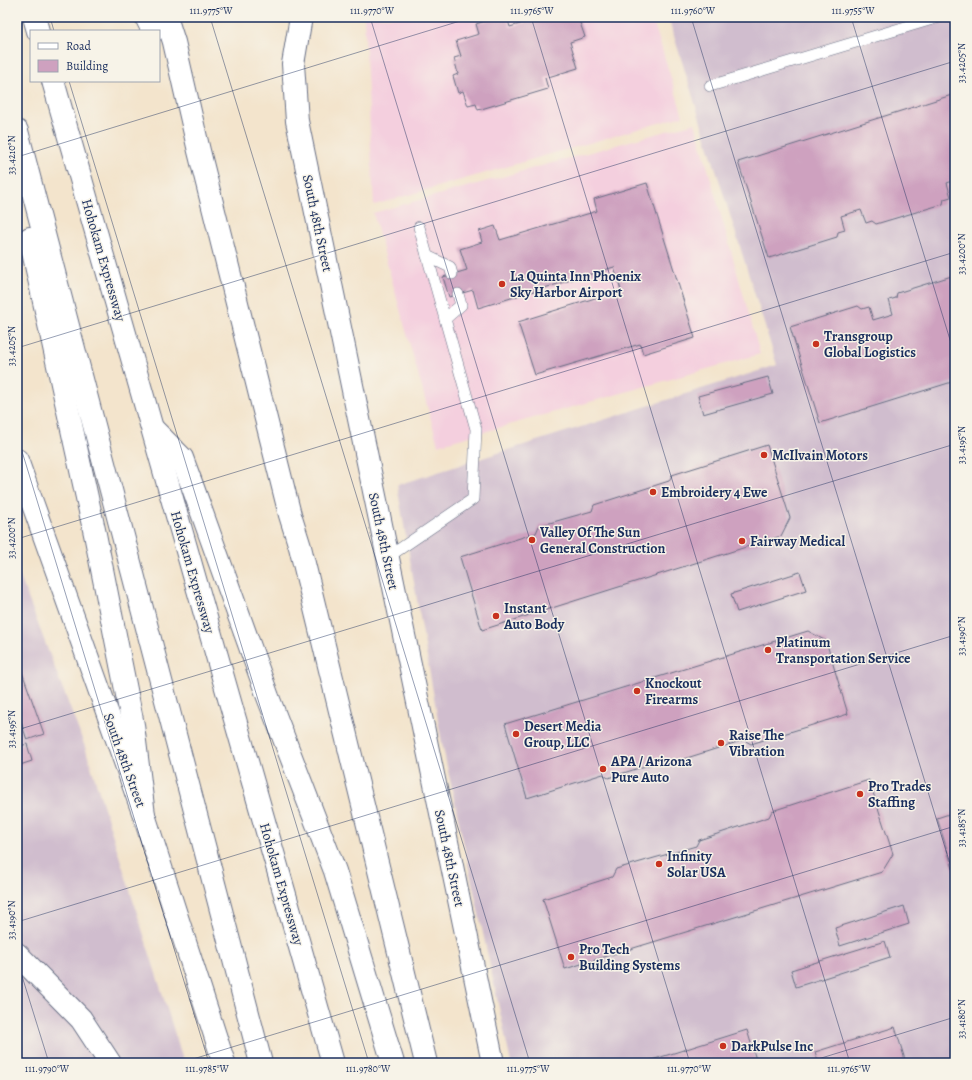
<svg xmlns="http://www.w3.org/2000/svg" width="972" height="1080" viewBox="0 0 972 1080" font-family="Alegreya,serif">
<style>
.built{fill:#f4cfde}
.industrial{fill:#d0bdce}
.building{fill:#cea1bf}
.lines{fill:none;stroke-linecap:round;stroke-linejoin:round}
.service-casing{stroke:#676e84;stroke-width:12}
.minor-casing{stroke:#676e84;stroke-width:24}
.motorway-casing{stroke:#676e84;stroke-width:24}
.service{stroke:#fff;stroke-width:11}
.minor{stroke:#fff;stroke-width:22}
.motorway{stroke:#fff;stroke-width:22}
.ticks{fill:none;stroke:#1b2f5e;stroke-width:1;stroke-opacity:0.45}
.poi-dot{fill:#c8321e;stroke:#f7f3e8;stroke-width:1.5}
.labels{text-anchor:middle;stroke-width:3;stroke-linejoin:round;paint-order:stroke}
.street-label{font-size:14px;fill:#1b2f5e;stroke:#f7f3e8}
.poi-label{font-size:14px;font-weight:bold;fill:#1b2f5e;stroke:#f7f3e8;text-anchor:start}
.neatline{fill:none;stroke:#1b2f5e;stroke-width:1.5}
.ticks-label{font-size:10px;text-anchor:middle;fill:#1b2f5e}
</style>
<rect width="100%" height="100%" fill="#f7f3e8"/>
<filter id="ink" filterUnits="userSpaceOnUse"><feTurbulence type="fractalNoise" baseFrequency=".025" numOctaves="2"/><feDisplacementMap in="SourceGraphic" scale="8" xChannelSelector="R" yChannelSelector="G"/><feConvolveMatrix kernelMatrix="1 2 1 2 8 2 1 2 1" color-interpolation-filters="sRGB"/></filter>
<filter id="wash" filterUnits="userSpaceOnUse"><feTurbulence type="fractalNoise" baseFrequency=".012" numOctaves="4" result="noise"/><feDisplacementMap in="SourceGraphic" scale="16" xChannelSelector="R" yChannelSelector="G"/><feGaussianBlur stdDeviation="0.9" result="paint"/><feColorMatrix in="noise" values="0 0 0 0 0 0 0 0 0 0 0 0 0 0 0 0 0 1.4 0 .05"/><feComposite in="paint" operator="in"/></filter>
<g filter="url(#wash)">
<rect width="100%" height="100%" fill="#f3e4cc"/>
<g class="built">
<polygon points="364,17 652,17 683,116 374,205"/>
<polygon points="695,123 760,354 438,445 373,213"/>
</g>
<g class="industrial">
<polygon points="668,17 955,17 955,1063 511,1063 442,743 397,485 777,365"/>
<polygon points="17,569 85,747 184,1063 17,1063"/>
</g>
<g id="blocks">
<g class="building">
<polygon points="498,17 507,17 510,27 543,17 578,17 585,37 570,42 578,68 545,78 548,89 478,110 476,104 468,106 463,91 458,93 453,76 458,74 454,58 461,56 456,41 479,34 476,24"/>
<polygon points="955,94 955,180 947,183 951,197 944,199 943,204 876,224 872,221 866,223 861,210 841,216 845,230 838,232 837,237 769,258 738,162"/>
<polygon points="647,183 695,338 643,354 640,344 535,375 518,322 621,290 614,267 478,308 473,290 449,297 443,277 467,270 460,249 482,242 479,231 495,226 500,240 597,211 594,199"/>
<polygon points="955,275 955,381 820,423 790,327 858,306 862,309 869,307 873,320 893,314 889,300 896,298 897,293"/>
<polygon points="768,377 773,394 703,414 698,396"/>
<polygon points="767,445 790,518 781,536 482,630 460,557 536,533 539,526 592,511 594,505 669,481 672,475"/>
<polygon points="800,572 806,590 737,612 731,594"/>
<polygon points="808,631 826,641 848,714 751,744 744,740 674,762 667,759 608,778 603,774 527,798 505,724"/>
<polygon points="17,658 44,734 27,740 17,710"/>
<polygon points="27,744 32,761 17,766 17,747"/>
<polygon points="869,780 893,854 882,872 565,969 543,899 612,877 616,869 696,846 699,840 769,817 772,811"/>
<polygon points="955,812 955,875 937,818"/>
<polygon points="904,906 909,924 840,946 835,928"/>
<polygon points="885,941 890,957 796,987 791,970"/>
<polygon points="895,1027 906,1063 819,1063 815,1052"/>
<polygon points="747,1030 757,1063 642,1063"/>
</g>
</g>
</g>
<g filter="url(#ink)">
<use href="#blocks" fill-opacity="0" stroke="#676e84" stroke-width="1"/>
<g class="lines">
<defs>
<g id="service">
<polyline points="710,86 939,17"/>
<polyline points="427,256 450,267 452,274"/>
<polyline points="445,319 461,305 458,294"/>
<polyline points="388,557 473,499 476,429 419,227"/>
</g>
<g id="minor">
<polyline points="301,17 293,64 297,121 493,1063"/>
<polyline points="17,954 81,1019 110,1063"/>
</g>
<g id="motorway">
<polyline points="34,17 38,31"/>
<polyline points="146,17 153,31"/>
<polyline points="166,17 174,42 199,151 290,515 300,547 426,1063"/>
<polyline points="53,81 333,1063"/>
<polyline points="17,131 261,1063"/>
<polyline points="30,238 95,534 133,725 144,815"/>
<polyline points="154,430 182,458 192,485 268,697 335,871 393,1063"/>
<polyline points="17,460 144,815 224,1063"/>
</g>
</defs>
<use href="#service" class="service-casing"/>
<use href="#minor" class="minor-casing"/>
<use href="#motorway" class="motorway-casing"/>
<use href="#service" class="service"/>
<use href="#minor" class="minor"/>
<use href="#motorway" class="motorway"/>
</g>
</g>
<path class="ticks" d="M50,17L54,31M210,17L530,1063M370,17L690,1063M531,17L850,1063M691,17L955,880M851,17L955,356M69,81L369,1063M17,157L473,17M17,348L955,61M17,435L209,1063M17,539L955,252M17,730L955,444M17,922L955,635M17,960L49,1063M180,1063L955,826M805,1063L955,1017"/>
<g class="poi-dot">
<circle cx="502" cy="284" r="4"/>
<circle cx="816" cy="344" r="4"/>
<circle cx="764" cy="455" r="4"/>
<circle cx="653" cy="492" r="4"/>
<circle cx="532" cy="540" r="4"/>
<circle cx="742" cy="541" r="4"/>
<circle cx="496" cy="616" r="4"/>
<circle cx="768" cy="650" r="4"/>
<circle cx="637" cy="691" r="4"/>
<circle cx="516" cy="734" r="4"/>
<circle cx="721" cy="743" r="4"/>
<circle cx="603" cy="769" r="4"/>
<circle cx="860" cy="794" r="4"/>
<circle cx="659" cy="864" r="4"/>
<circle cx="571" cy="957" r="4"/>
<circle cx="723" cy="1046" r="4"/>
</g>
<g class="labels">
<g class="street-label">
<text transform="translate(318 223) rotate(78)" y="5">South 48th Street</text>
<text transform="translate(104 260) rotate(74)" y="5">Hohokam Expressway</text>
<text transform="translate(384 541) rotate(78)" y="5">South 48th Street</text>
<text transform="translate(193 572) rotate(74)" y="5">Hohokam Expressway</text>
<text transform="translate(125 760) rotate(70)" y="5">South 48th Street</text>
<text transform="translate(450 858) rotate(78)" y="5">South 48th Street</text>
<text transform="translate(282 884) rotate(74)" y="5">Hohokam Expressway</text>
</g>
<g class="poi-label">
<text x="510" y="281">La Quinta Inn Phoenix<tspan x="510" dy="16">Sky Harbor Airport</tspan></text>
<text x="824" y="341">Transgroup<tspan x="824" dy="16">Global Logistics</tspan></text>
<text x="772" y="460">McIlvain Motors</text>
<text x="661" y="497">Embroidery 4 Ewe</text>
<text x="540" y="537">Valley Of The Sun<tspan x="540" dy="16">General Construction</tspan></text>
<text x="750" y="546">Fairway Medical</text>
<text x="504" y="613">Instant<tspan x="504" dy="16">Auto Body</tspan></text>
<text x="776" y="647">Platinum<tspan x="776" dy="16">Transportation Service</tspan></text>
<text x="645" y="688">Knockout<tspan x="645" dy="16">Firearms</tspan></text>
<text x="524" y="731">Desert Media<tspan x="524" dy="16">Group, LLC</tspan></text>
<text x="729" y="740">Raise The<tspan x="729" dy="16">Vibration</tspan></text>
<text x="611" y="766">APA / Arizona<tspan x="611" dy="16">Pure Auto</tspan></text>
<text x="868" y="791">Pro Trades<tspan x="868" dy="16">Staffing</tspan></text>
<text x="667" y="861">Infinity<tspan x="667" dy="16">Solar USA</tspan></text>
<text x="579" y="954">Pro Tech<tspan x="579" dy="16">Building Systems</tspan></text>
<text x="731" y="1051">DarkPulse Inc</text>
</g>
</g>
<rect width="972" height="1080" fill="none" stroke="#f7f3e8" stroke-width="44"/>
<rect x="30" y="30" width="130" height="52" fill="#f7f3e8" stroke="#9fa5b1"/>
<rect x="38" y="43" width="20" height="6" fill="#ffffff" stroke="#9fa5b1"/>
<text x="66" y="50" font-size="12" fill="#1b2f5e">Road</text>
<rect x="38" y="60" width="20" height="12" fill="#cea1bf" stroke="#9fa5b1"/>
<text x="66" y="70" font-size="12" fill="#1b2f5e">Building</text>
<rect x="22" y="22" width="928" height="1036" class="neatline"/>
<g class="ticks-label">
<text x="211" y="14">111.9775°W</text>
<text x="372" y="14">111.9770°W</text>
<text x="532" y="14">111.9765°W</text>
<text x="693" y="14">111.9760°W</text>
<text x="853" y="14">111.9755°W</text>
<text transform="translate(961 63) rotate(-90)" y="4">33.4205°N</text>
<text transform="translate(11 155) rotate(-90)" y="4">33.4210°N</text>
<text transform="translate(961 254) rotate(-90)" y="4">33.4200°N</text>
<text transform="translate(11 346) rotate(-90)" y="4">33.4205°N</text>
<text transform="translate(961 445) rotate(-90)" y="4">33.4195°N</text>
<text transform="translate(11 538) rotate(-90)" y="4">33.4200°N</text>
<text transform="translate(961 636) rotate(-90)" y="4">33.4190°N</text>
<text transform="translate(11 729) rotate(-90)" y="4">33.4195°N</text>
<text transform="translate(961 828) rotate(-90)" y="4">33.4185°N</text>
<text transform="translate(11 920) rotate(-90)" y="4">33.4190°N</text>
<text transform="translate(961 1019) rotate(-90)" y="4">33.4180°N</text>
<text x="47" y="1072">111.9790°W</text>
<text x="207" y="1072">111.9785°W</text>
<text x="368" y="1072">111.9780°W</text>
<text x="528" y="1072">111.9775°W</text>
<text x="689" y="1072">111.9770°W</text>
<text x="849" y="1072">111.9765°W</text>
</g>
</svg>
